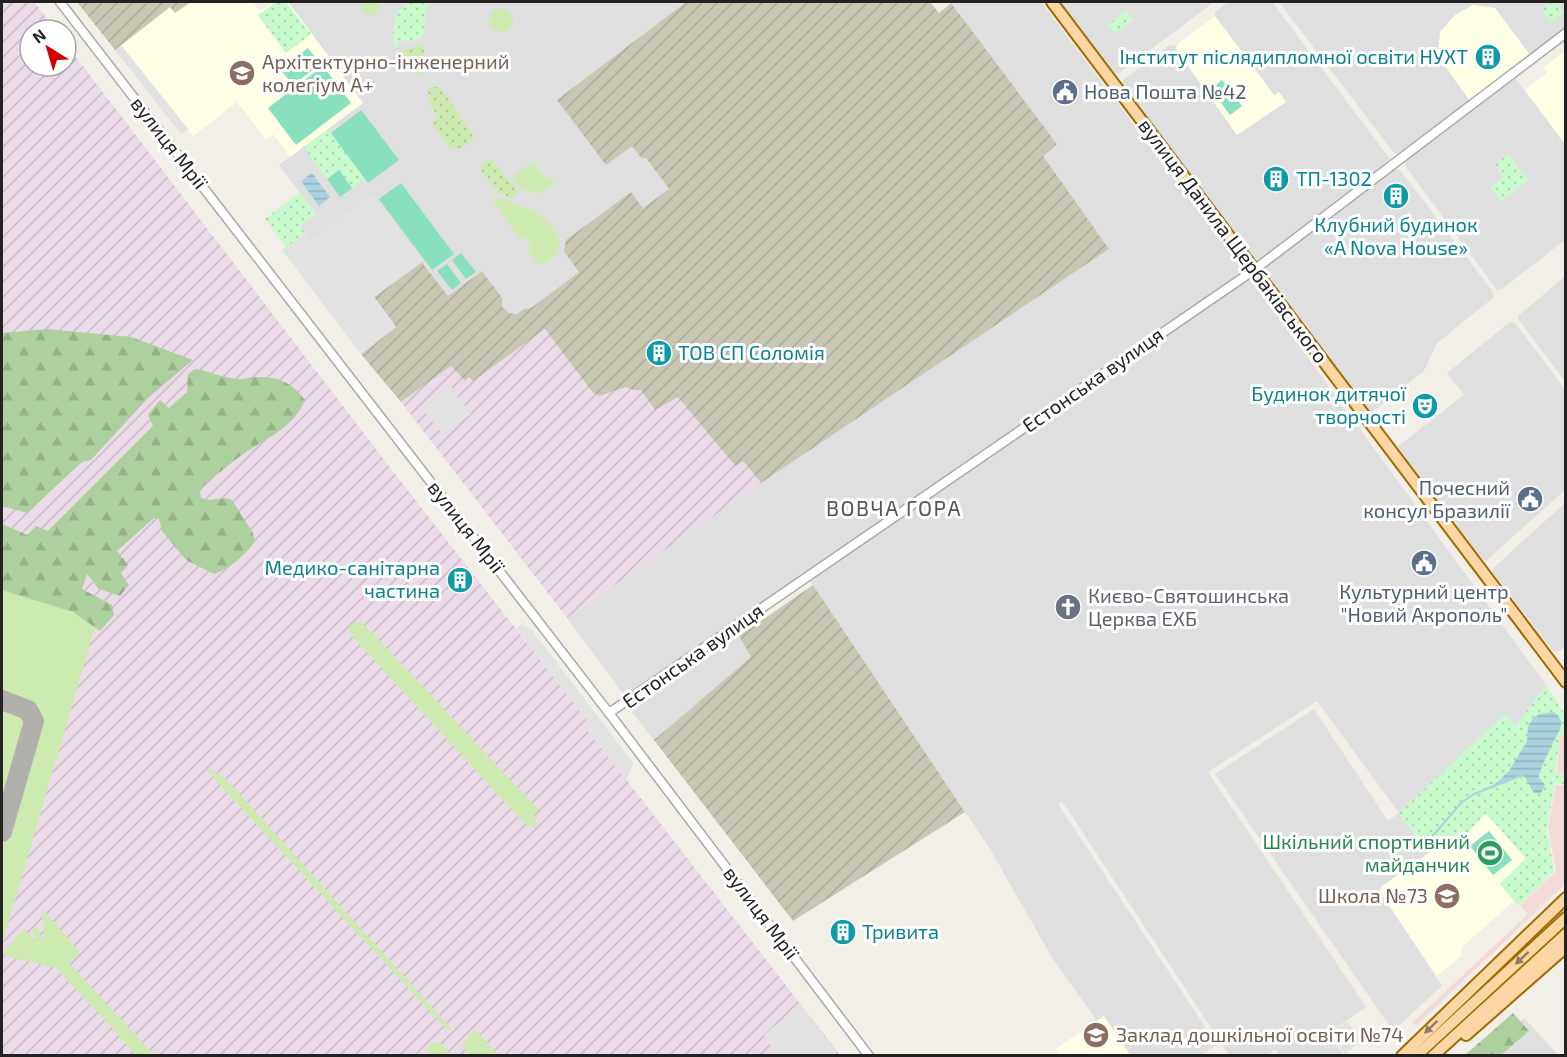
<svg xmlns="http://www.w3.org/2000/svg" width="1567" height="1057" viewBox="0 0 1567 1057" font-family="'Exo 2',sans-serif">
<style>
.residential{fill:#e0dfdf}
.commercial{fill:#f2dad9}
.industrial{fill:url(#industrial-furrows)}
.education{fill:#ffffe5}
.construction{fill:url(#construction-furrows)}
.grass{fill:#cdebb0}
.forest{fill:url(#forest-firs)}
.park{fill:url(#park-dots)}
.garden{fill:url(#garden-dots)}
.pitch{fill:#88e0be}
.parking{fill:#e2e2e2}
.water{fill:url(#water-rules)}
.lines{fill:none;stroke-linecap:round;stroke-linejoin:round}
.stream{stroke:#aad3df;stroke-width:2}
.taxiway{stroke:#b1b0ac;stroke-width:20}
.minor-casing{stroke:#a9a9a9;stroke-width:11}
.major-casing{stroke:#a06b00;stroke-width:14}
.minor{stroke:#fff;stroke-width:8}
.major{stroke:#fcd6a4;stroke-width:10}
.oneway{fill:#8f7c63}
.labels{text-anchor:middle;stroke-width:6;stroke-linejoin:round;paint-order:stroke}
.culture-label{font-size:20px;fill:#0d838f;stroke:#fff;text-anchor:end}
.education-label{font-size:20px;fill:#785e54;stroke:#fff;text-anchor:start}
.service-label{font-size:20px;fill:#4e5e75;stroke:#fff;text-anchor:start}
.street-label{font-size:20px;fill:#222;stroke:#fff}
.worship-label{font-size:20px;fill:#5b616d;stroke:#fff;text-anchor:start}
.leisure-label{font-size:20px;fill:#27864d;stroke:#fff;text-anchor:end}
.neighbourhood-label{font-size:21px;letter-spacing:1.5px;fill:#555;stroke:#fff}
</style>
<defs>
<pattern id="industrial-furrows" width="10" height="10" patternUnits="userSpaceOnUse" patternTransform="scale(1.5)"><rect width="10" height="10" fill="#ebdbe8"/><path d="M-1 1l2-2M0 10L10 0M9 11l2-2" fill="none" stroke="#c9bcc7"/></pattern>
<pattern id="construction-furrows" width="10" height="10" patternUnits="userSpaceOnUse" patternTransform="scale(1.5)"><rect width="10" height="10" fill="#c7c7b4"/><path d="M-1 1l2-2M0 10L10 0M9 11l2-2" fill="none" stroke="#abab9a"/></pattern>
<pattern id="forest-firs" width="22" height="20" patternUnits="userSpaceOnUse" patternTransform="scale(1.5)"><rect width="22" height="20" fill="#add19e"/><path d="M5 1l3.5 6h-7zM16 11l3.5 6h-7z" fill="#95b388"/></pattern>
<pattern id="park-dots" width="8" height="8" patternUnits="userSpaceOnUse" patternTransform="scale(1.5)"><rect width="8" height="8" fill="#c8facc"/><path d="M2 2h.1M6 6h.1" fill="none" stroke="#acd6af" stroke-width="1.8" stroke-linecap="round"/></pattern>
<pattern id="garden-dots" width="8" height="8" patternUnits="userSpaceOnUse" patternTransform="scale(1.5)"><rect width="8" height="8" fill="#cdebb0"/><path d="M2 2h.1M6 6h.1" fill="none" stroke="#b0c997" stroke-width="1.8" stroke-linecap="round"/></pattern>
<pattern id="water-rules" width="6" height="5" patternUnits="userSpaceOnUse" patternTransform="scale(1.5)"><rect width="6" height="5" fill="#aad3df"/><path d="M0 2.5h6" fill="none" stroke="#92b5bf"/></pattern>
</defs>
<rect width="100%" height="100%" fill="#f2efe9"/>
<g class="residential">
<polygon points="288,2 686,2 558,100 606,164 631,145 641,158 646,158 669,189 643,209 631,192 564,252 579,272 531,308 524,309 517,314 509,313 502,305 502,298 448,296 372,195 311,241 300,226 316,214 279,165 363,103"/>
<polygon points="950,2 1041,2 1245,271 1546,685 1516,725 1505,715 1399,813 1429,853 1381,887 1380,892 1442,986 1393,1031 1215,774 1314,709 1388,821 1399,813 1317,701 1208,772 1366,1007 1330,1032 1343,1055 1279,1055 1275,1050 1267,1055 1229,1055 1062,801 1058,804 1217,1045 1201,1055 1130,1055 1104,1017 1097,1021 1053,959 990,849 806,575 627,699 567,618 747,492 1109,249 1042,156 1057,144"/>
<polygon points="1060,2 1214,2 1118,74 1114,72"/>
<polygon points="1228,2 1272,2 1389,158 1388,163 1259,262 1255,261 1122,85 1123,80 1170,45 1176,46 1176,49 1237,134 1274,95 1215,16 1215,12"/>
<polygon points="1279,2 1565,2 1565,29 1530,55 1495,8 1438,56 1470,101 1402,153 1394,153"/>
<polygon points="1515,78 1565,144 1565,240 1502,289 1497,290 1405,166 1406,160"/>
<polygon points="1395,169 1400,170 1493,292 1493,298 1437,343 1424,371 1373,411 1369,411 1263,271 1264,266"/>
<polygon points="1565,276 1565,381 1519,320 1518,316"/>
<polygon points="1510,322 1515,323 1565,389 1565,490 1487,560 1482,559 1397,447 1464,395 1447,373"/>
<polygon points="1565,503 1565,646 1560,651 1554,652 1493,573 1493,568"/>
<polygon points="739,636 751,657 654,740 631,711"/>
<polygon points="1524,1018 1558,1055 1482,1056"/>
</g>
<g class="commercial">
<polygon points="1565,731 1565,774 1557,772 1560,736"/>
<polygon points="1556,785 1565,785 1565,884 1416,1026 1412,1023 1528,914 1520,906 1556,871 1548,828"/>
</g>
<g class="industrial">
<polygon points="2,2 34,2 56,30 30,30 30,66 66,66 66,44 395,474 591,725 587,729 840,1055 2,1056"/>
<polygon points="545,329 593,393 599,396 626,387 633,390 641,390 660,406 678,396 732,462 742,460 761,483 567,618 401,402 451,366 465,381"/>
</g>
<g class="education">
<polygon points="191,2 253,2 260,11 273,2 288,2 363,103 290,157 273,134 266,139 237,102 193,136 121,45 170,7 175,13"/>
<polygon points="1473,5 1495,8 1530,55 1470,101 1438,56 1440,32 1455,15"/>
<polygon points="1215,16 1274,95 1279,92 1286,102 1237,135 1176,49 1178,44"/>
<polygon points="1565,51 1565,144 1525,90 1547,73 1544,67"/>
<polygon points="1485,813 1526,859 1500,884 1514,901 1462,947 1461,956 1437,976 1380,892 1381,887 1429,853 1458,843"/>
<polygon points="1104,1016 1130,1055 1059,1055 1055,1049"/>
</g>
<g class="construction">
<polygon points="77,2 191,2 175,13 170,7 115,50"/>
<polygon points="686,2 930,2 939,13 951,3 1057,144 1043,156 1109,249 761,483 743,461 736,466 732,462 678,397 655,410 641,390 633,390 626,387 599,396 593,393 545,329 473,381 469,377 465,381 451,366 401,402 361,354 396,327 374,297 422,262 448,296 482,271 502,298 502,306 509,313 517,314 524,309 531,308 579,272 564,252 566,240 631,192 643,208 669,189 646,158 641,158 632,146 606,165 557,100"/>
<polygon points="813,585 965,812 793,921 654,740 751,657 739,636"/>
</g>
<g class="grass">
<polygon points="361,2 380,2 380,8 374,15 368,15 362,11"/>
<circle cx="501" cy="20" r="12"/>
<polygon points="533,162 542,174 555,182 539,194 524,190 511,178"/>
<polygon points="492,199 503,199 536,212 546,219 560,238 559,252 543,264 538,264 527,249 531,245 524,236 519,239"/>
<polygon points="2,576 100,610 2,945"/>
<polygon points="354,622 362,622 539,810 534,814 537,825 534,827 526,825 351,635 349,627"/>
<polygon points="209,768 224,777 451,1028 448,1031 206,770"/>
<polygon points="44,911 80,952 69,963 154,1055 137,1055 56,968 6,956 4,953 21,932 25,929 36,943 32,929 38,927 42,940 44,940 42,912"/>
<polygon points="475,1029 498,1055 470,1055 462,1046"/>
<polygon points="437,1042 443,1045 452,1055 429,1055 428,1047 432,1043"/>
</g>
<g class="forest">
<polygon points="47,329 131,337 193,360 149,397 91,460 82,462 27,513 2,506 2,333"/>
<path d="M195,369C210,371 223,378 237,379C244,380 250,377 256,377C277,376 292,382 305,400C295,424 275,434 254,447C237,457 221,472 205,484L200,490L201,498C212,503 222,495 232,500L253,533L255,541C247,554 228,570 214,574L186,560L162,531L159,519L154,518L117,551L128,565L121,573L129,585L120,596L99,589L87,574L82,589L112,605L114,615L100,631L73,612L2,590V524L27,535L36,526L48,531L153,426L148,415L160,400L169,408L187,392L188,374Z"/>
<polygon points="1513,1013 1529,1031 1501,1055 1465,1055"/>
</g>
<g class="park">
<polygon points="276,2 286,2 311,34 286,53 258,15"/>
<path d="M409,2H427L424,35L415,41L401,40L394,49C394,26 389,17 409,2Z"/>
<polygon points="1553,2 1556,2 1564,12 1551,22 1542,10"/>
<polygon points="1126,11 1133,20 1115,34 1108,25"/>
<polygon points="328,129 365,179 352,188 339,170 327,179 303,147"/>
<polygon points="1508,154 1528,180 1501,201 1490,187 1504,177 1495,164"/>
<polygon points="300,192 316,214 300,226 305,233 286,248 265,219"/>
<polygon points="1546,685 1565,714 1565,730 1560,736 1555,772 1565,775 1565,784 1555,783 1547,829 1554,871 1519,906 1500,884 1526,858 1486,813 1458,843 1429,853 1399,813 1504,715 1516,725"/>
</g>
<g class="garden">
<polygon points="422,44 424,46 423,71 422,73 418,76 399,52"/>
<path d="M430,87H438L442,90L474,136C471,147 461,147 451,150L431,123L438,117L429,103L428,89Z"/>
<polygon points="488,160 492,160 519,191 512,199 497,191 480,170 483,164"/>
</g>
<g class="pitch">
<polygon points="308,48 320,64 293,85 280,69"/>
<polygon points="323,66 351,103 296,145 268,108"/>
<polygon points="1222,80 1242,106 1230,115 1211,89"/>
<polygon points="361,110 399,160 368,183 331,133"/>
<polygon points="339,170 352,188 340,197 327,179"/>
<polygon points="401,183 454,254 432,270 379,199"/>
<polygon points="461,253 476,272 466,279 452,260"/>
<polygon points="447,264 461,283 452,290 437,271"/>
<polygon points="1489,831 1512,860 1493,875 1470,846"/>
</g>
<g class="parking">
<polygon points="121,45 188,129 181,134 115,50"/>
<polygon points="372,195 422,262 374,297 396,327 361,354 282,250 305,233 311,240"/>
<polygon points="451,387 471,414 443,435 423,409"/>
<polygon points="522,624 532,630 633,763 626,780 586,729 590,725 516,628"/>
<polygon points="800,1004 837,1053 834,1055 773,1055 776,1053 764,1037 765,1034"/>
<polygon points="1347,1022 1362,1040 1345,1055 1331,1032"/>
</g>
<g class="water">
<polygon points="312,173 330,197 319,206 301,181"/>
<path d="M1554,712C1567,722 1559,731 1554,741C1551,746 1538,774 1539,777C1540,780 1543,782 1545,785L1541,793H1534L1525,777L1520,775L1492,787L1509,771L1527,741L1528,726L1533,719L1539,714Z"/>
</g>
<g class="lines">
<polyline class="stream" points="1430,839 1461,803 1474,794 1525,774"/>
<polyline class="taxiway" points="2,700 28,710 34,721 2,832"/>
<defs>
<g id="minor">
<polyline points="60,2 609,713 869,1056"/>
<polyline points="609,713 1254,270 1566,33"/>
</g>
<g id="major">
<polyline points="1052,2 1566,682"/>
<polyline points="1466,1035 1566,947"/>
<polyline points="1402,1056 1566,898"/>
<polyline points="1416,1056 1566,918"/>
<polyline points="1433,1056 1566,934"/>
</g>
</defs>
<use href="#minor" class="minor-casing"/>
<use href="#major" class="major-casing"/>
<use href="#minor" class="minor"/>
<use href="#major" class="major"/>
</g>
<defs><path id="oneway-solid" d="M-6-.8H1V-3.2L6.5 0L1 3.2V.8H-6Z" transform="scale(1.5)"/></defs>
<g class="oneway">
<use href="#oneway-solid" transform="translate(1522 958) rotate(137)"/>
<use href="#oneway-solid" transform="translate(1431 1027) rotate(136)"/>
</g>
<defs>
<symbol id="building-disc" viewBox="-11 -11 22 22"><circle r="9.5" fill="#0f9aa8" stroke="#fff"/><path d="M-4-6H4V6H1V3H-1V6H-4ZM-2.5-4.3h1.7v1.8h-1.7ZM.8-4.3h1.7v1.8H.8ZM-2.5-1h1.7V.8h-1.7ZM.8-1h1.7V.8H.8Z" fill="#fff"/></symbol>
<symbol id="school-disc" viewBox="-11 -11 22 22"><circle r="9.5" fill="#8d6e63" stroke="#fff"/><path d="M0-5L7-2L0 1L-7-2ZM-4 1L0 2.5L4 1V4Q0 6-4 4Z" fill="#fff"/></symbol>
<symbol id="civic-disc" viewBox="-11 -11 22 22"><circle r="9.5" fill="#5c6f8a" stroke="#fff"/><path d="M-.6-6.5H3V-4.5H.6V-3L4-1V1h2V6H-6V1h2V-1L-.6-3ZM-1.2 2.5V6h2.4V2.5Z" fill="#fff"/></symbol>
<symbol id="theatre-disc" viewBox="-11 -11 22 22"><circle r="9.5" fill="#0f9aa8" stroke="#fff"/><path d="M-5-5.5Q0-4 5-5.5V0Q5 5 0 6Q-5 5-5 0ZM-3.3-2.5H-1v1.5H-3.3ZM1-2.5H3.3v1.5H1ZM-2.8 1Q0 5.5 2.8 1Z" fill="#fff"/></symbol>
<symbol id="church-disc" viewBox="-11 -11 22 22"><circle r="9.5" fill="#6b7280" stroke="#fff"/><path d="M-1.2-6h2.4v3.5h3.3v2.4h-3.3V6h-2.4V-.1h-3.3v-2.4h3.3Z" fill="#fff"/></symbol>
<symbol id="stadium-disc" viewBox="-11 -11 22 22"><circle r="9.5" fill="#2e9e5b" stroke="#fff"/><path d="M0-5a6.5 5 0 1 0 0 10a6.5 5 0 1 0 0-10ZM-3.5-1.8h7v3.6h-7Z" fill="#fff"/></symbol>
</defs>
<g fill-rule="evenodd">
<use href="#building-disc" x="1473" y="42" width="30" height="30"/>
<use href="#school-disc" x="227" y="58" width="30" height="30"/>
<use href="#civic-disc" x="1050" y="77" width="30" height="30"/>
<use href="#building-disc" x="1261" y="164" width="30" height="30"/>
<use href="#building-disc" x="1381" y="181" width="30" height="30"/>
<use href="#building-disc" x="644" y="338" width="30" height="30"/>
<use href="#theatre-disc" x="1410" y="391" width="30" height="30"/>
<use href="#civic-disc" x="1515" y="484" width="30" height="30"/>
<use href="#civic-disc" x="1409" y="548" width="30" height="30"/>
<use href="#building-disc" x="445" y="565" width="30" height="30"/>
<use href="#church-disc" x="1053" y="592" width="30" height="30"/>
<use href="#stadium-disc" x="1475" y="838" width="30" height="30"/>
<use href="#school-disc" x="1432" y="881" width="30" height="30"/>
<use href="#building-disc" x="828" y="917" width="30" height="30"/>
<use href="#school-disc" x="1081" y="1020" width="30" height="30"/>
</g>
<g class="labels">
<g class="culture-label">
<text x="1468" y="64">Інститут післядипломної освіти НУХТ</text>
<text x="1296" y="186" text-anchor="start">ТП-1302</text>
<text x="1396" y="232" text-anchor="middle">Клубний будинок<tspan x="1396" dy="23">«A Nova House»</tspan></text>
<text x="678" y="360" text-anchor="start">ТОВ СП Соломія</text>
<text x="1406" y="401">Будинок дитячої<tspan x="1406" dy="23">творчості</tspan></text>
<text x="440" y="575">Медико-санітарна<tspan x="440" dy="23">частина</tspan></text>
<text x="862" y="939" text-anchor="start">Тривита</text>
</g>
<g class="education-label">
<text x="262" y="69">Архітектурно-інженерний<tspan x="262" dy="23">колегіум А+</tspan></text>
<text x="1428" y="903" text-anchor="end">Школа №73</text>
<text x="1116" y="1042">Заклад дошкільної освіти №74</text>
</g>
<g class="service-label">
<text x="1084" y="99">Нова Пошта №42</text>
<text x="1510" y="495" text-anchor="end">Почесний<tspan x="1510" dy="23">консул Бразилії</tspan></text>
<text x="1424" y="599" text-anchor="middle">Культурний центр<tspan x="1424" dy="23">"Новий Акрополь"</tspan></text>
</g>
<g class="street-label">
<text transform="translate(169 143) rotate(52)" y="7">вулиця Мрії</text>
<text transform="translate(1233 241) rotate(53)" y="7">вулиця Данила Щербаківського</text>
<text transform="translate(1093 380) rotate(-35)" y="7">Естонська вулиця</text>
<text transform="translate(466 527) rotate(52)" y="7">вулиця Мрії</text>
<text transform="translate(693 656) rotate(-35)" y="7">Естонська вулиця</text>
<text transform="translate(761 913) rotate(53)" y="7">вулиця Мрії</text>
</g>
<g class="worship-label">
<text x="1088" y="603">Києво-Святошинська<tspan x="1088" dy="23">Церква ЕХБ</tspan></text>
</g>
<g class="leisure-label">
<text x="1470" y="849">Шкільний спортивний<tspan x="1470" dy="23">майданчик</tspan></text>
</g>
<g class="neighbourhood-label">
<text x="894" y="516">ВОВЧА ГОРА</text>
</g>
</g>
<rect width="1567" height="1057" fill="none" stroke="#222222" stroke-width="6"/>
<g transform="translate(48 48) rotate(323)"><circle r="28" fill="#ffffff" stroke="#a7a7a7" stroke-width="1.5"/>
<path d="M0-4.5L10 22L0 15L-10 22Z" fill="#d40000"/>
<text y="-9" font-size="16" font-weight="bold" text-anchor="middle" fill="#222222">N</text>
</g>
</svg>
